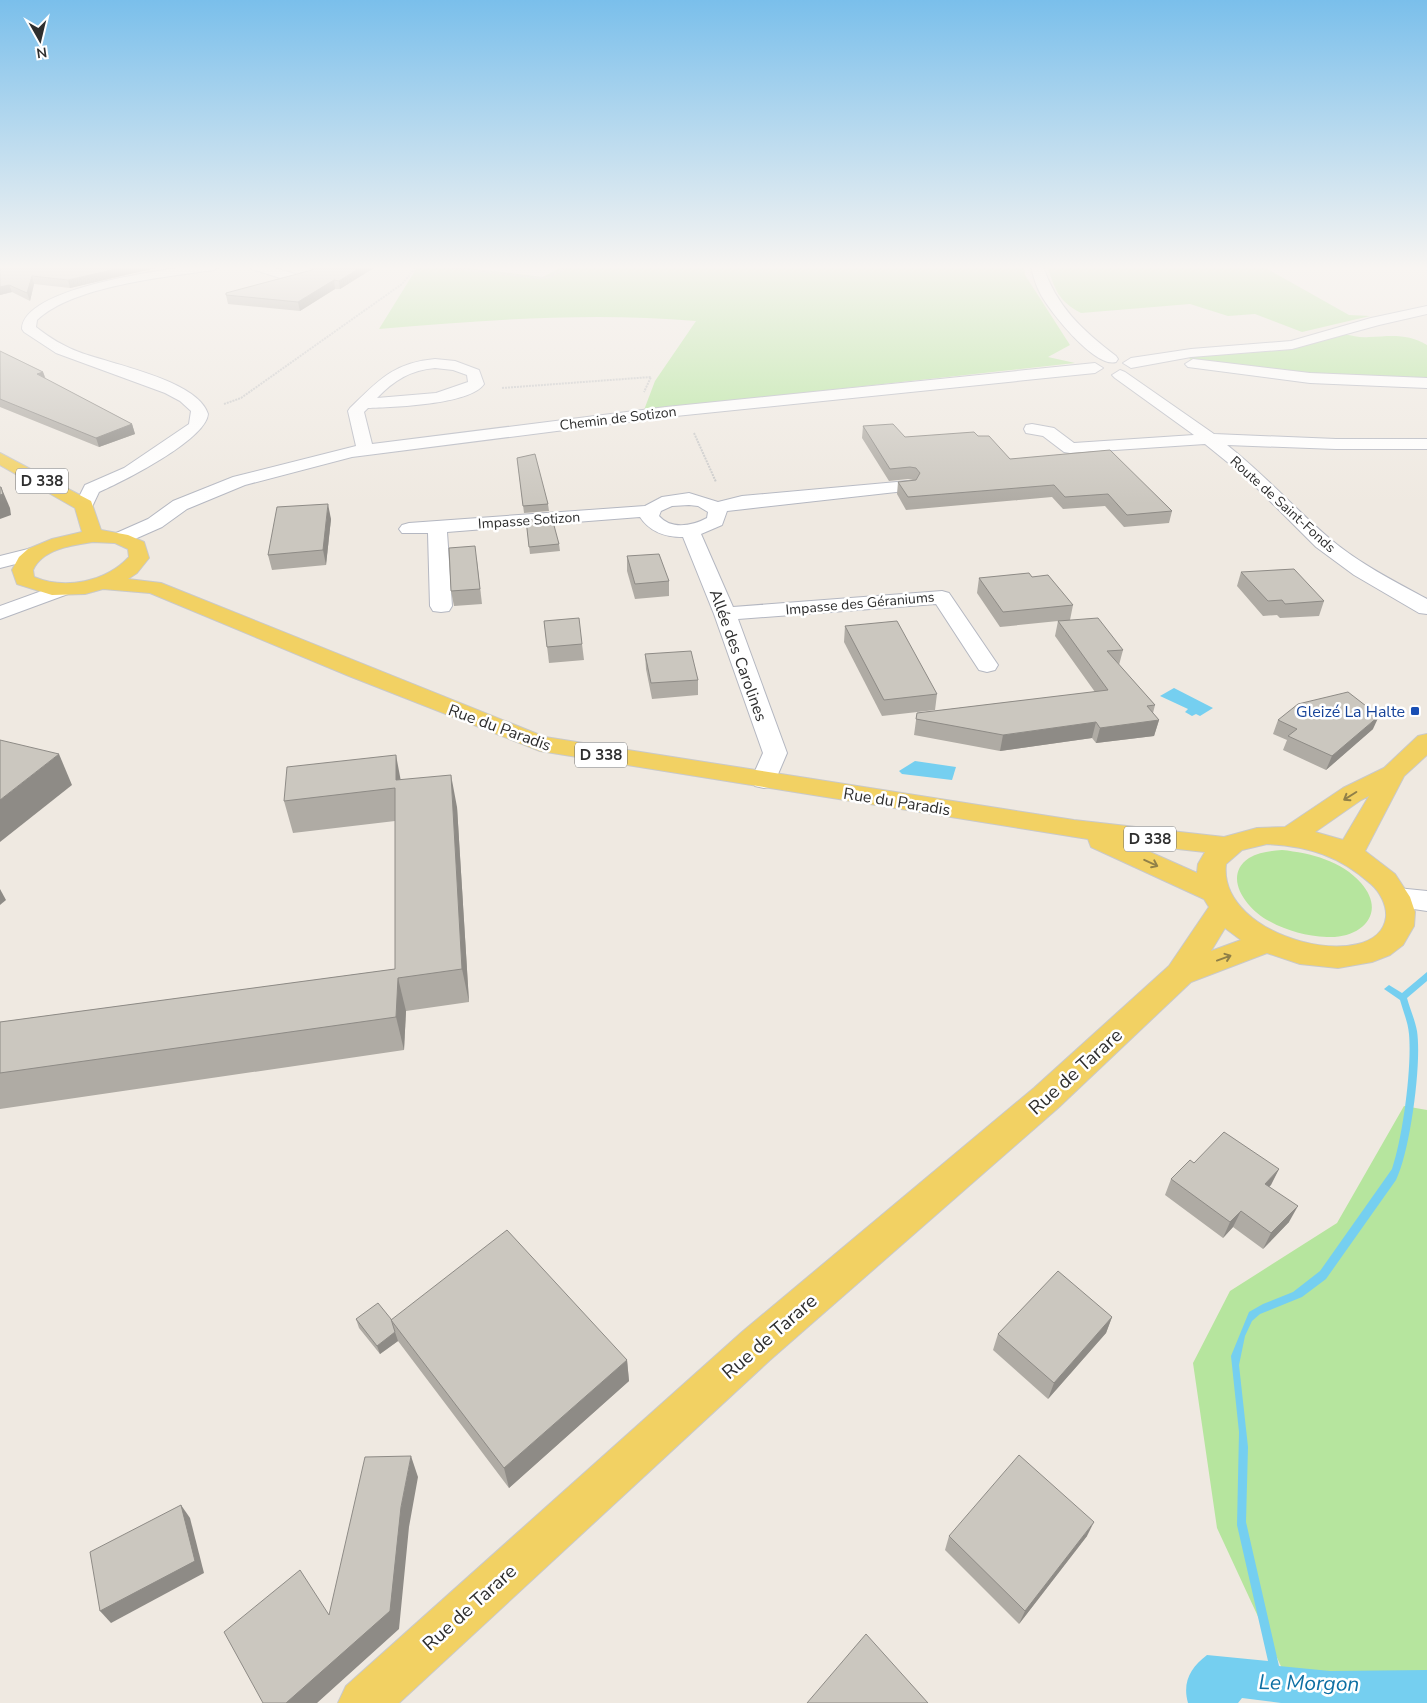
<svg xmlns="http://www.w3.org/2000/svg" width="1427" height="1703" viewBox="0 0 1427 1703" font-family="'Nunito Sans',sans-serif">
<style>
.green{fill:#b6e59e}
.water{fill:#75cff0}
.lines{fill:none;stroke-linecap:round;stroke-linejoin:round}
.minor-casing{stroke:#b4b7c1;stroke-width:2}
.major-casing{stroke:#c9c9c9;stroke-width:2}
.path{stroke:#c9c9c9;stroke-width:2;stroke-dasharray:2 1;stroke-linecap:butt}
.minor{fill:#fff;fill-rule:evenodd}
.major{fill:#f2d163;fill-rule:evenodd}
.wall{fill:#afaba4}
.shaded-wall{fill:#8e8b86}
.building{fill:#cbc7bf;stroke:#8e8b86}
.oneway{stroke:#908048}
.transit-dot{fill:#1a4fb4;stroke:#fff;stroke-width:2}
.labels{text-anchor:middle;stroke-width:5;stroke-linejoin:round;paint-order:stroke}
.far-street-label{font-size:14px;fill:#2e2e2e;stroke:#fff}
.shield{fill:#fff;stroke:#6d6d6d;stroke-width:1}
.shield-label{font-size:15px;font-weight:bold;fill:#2e2e2e}
.street-label{font-size:16px;fill:#2e2e2e;stroke:#fff}
.transit-label{font-size:16px;fill:#164399;stroke:#fff;text-anchor:end}
.near-street-label{font-size:19px;fill:#2e2e2e;stroke:#fff}
.near-water-label{font-size:21px;font-style:italic;fill:#0d6fa3;stroke:#fff}
</style>
<rect width="100%" height="100%" fill="#efe9e1"/>
<g class="green">
<path d="M418,266H450L543,277L563,266H1024L1025,275L1070,345L1048,357L1075,363L644,410L655,381L696,321C590,312 484,320 379,329Z"/>
<path d="M1047,266H1262L1349,315L1370,316L1302,332L1255,314L1228,316L1190,304L1081,313C1058,301 1055,289 1047,266Z"/>
<path d="M1345,334C1353,336 1361,338 1369,337C1391,336 1407,333 1427,345V378L1333,377L1189,359L1191,357L1300,347Z"/>
<path d="M1282,850C1311,853 1342,861 1361,883C1388,914 1360,939 1327,937C1306,936 1287,931 1269,921C1248,910 1221,877 1249,858C1259,852 1271,851 1282,850Z"/>
<polygon points="1404,1106 1427,1110 1427,1703 1298,1703 1217,1528 1193,1363 1230,1291 1337,1223"/>
</g>
<g class="water">
<polygon points="1174,688 1213,708 1200,716 1196,714 1192,716 1185,712 1188,709 1160,696"/>
<polygon points="915,761 956,767 952,780 902,774 899,771"/>
<path d="M1427,972V981L1407,998C1410,1009 1415,1020 1417,1031C1422,1063 1410,1152 1396,1180L1326,1279L1302,1297L1260,1314L1252,1321L1245,1336L1239,1365L1248,1447L1246,1522L1279,1666L1330,1671L1427,1670V1703H1281L1242,1698L1238,1703H1188C1182,1682 1191,1667 1207,1655L1268,1661L1237,1525L1239,1432L1231,1356L1249,1312L1263,1304L1293,1292L1320,1271L1392,1169C1403,1137 1412,1067 1409,1034C1408,1022 1403,1011 1400,1000L1384,989L1389,985L1402,993Z"/>
</g>
<g class="lines">
<defs>
<g id="minor">
<path d="M191,266H220L214,270C165,277 73,286 37,320L36,327C50,338 63,346 79,352C110,364 198,380 208,414C206,440 122,482 99,492L91,509H77L75,505L85,485L124,468L189,424L191,411L180,401L165,393L56,353L24,332L22,329C23,288 158,271 191,266Z"/>
<polygon points="250,266 268,266 295,274 296,277 290,281 252,269"/>
<path d="M1031,266H1043C1056,306 1083,331 1116,356L1118,359L1116,362C1095,368 1051,313 1041,295C1036,286 1033,276 1031,266Z"/>
<polygon points="1427,306 1427,314 1379,325 1292,349 1191,357 1131,368 1123,363 1131,358 1191,349 1291,341 1371,318"/>
<path d="M435,359L455,361L479,370L484,384C470,405 392,407 368,408L364,412L372,444L666,407L1095,363L1103,368L1095,373L666,417L352,457L245,485L187,509L162,527L128,542H114L111,538L114,534L148,519L173,501L233,477L356,446L348,411L350,408C379,380 393,363 435,359ZM435,368L453,370L467,375L468,382L436,393L377,398C394,380 411,370 435,368Z"/>
<polygon points="1193,359 1310,373 1427,378 1427,388 1310,383 1188,367 1185,364"/>
<path d="M1120,370L1125,372L1214,434L1336,439H1427V449H1336L1227,445C1264,474 1294,508 1329,538C1358,563 1394,581 1427,599V614L1419,613L1354,575L1316,547L1247,478L1205,444L1070,453L1064,452L1043,436L1026,433L1024,429L1026,425L1032,424L1054,428L1074,443L1194,435L1115,378L1112,375Z"/>
<path d="M908,481L914,482L917,486L914,490L727,511L722,525L701,534L733,607L942,591L949,593L998,665L995,670L987,672L979,670L936,604L738,619L787,753L773,786L764,788L755,786L751,780L763,753L714,614L683,537C665,537 650,532 640,517L447,532L452,606L449,611L441,612L433,611L430,606L428,533H402L399,529L402,525L409,523L645,506L662,497L689,493L718,502L742,496ZM689,505L698,506L708,512L707,518C692,526 671,530 659,516L661,511L672,506Z"/>
<polygon points="36,547 43,549 46,553 43,557 0,568 0,556"/>
<polygon points="61,584 68,586 71,590 68,594 0,619 0,606"/>
<polygon points="1397,888 1427,891 1427,911 1387,905 1383,898 1387,891"/>
</g>
<path id="major" d="M0,453L91,501L101,530L128,535L144,542L149,558L137,573L128,579L161,583L545,737L1074,820L1224,837L1257,828L1285,827L1343,788L1384,768L1418,736L1427,734V755L1404,776L1365,851L1395,874L1410,897L1415,912L1414,926L1403,945L1390,955L1372,962L1338,968L1300,964L1267,953L1191,982L1058,1108L770,1360L399,1703H338L346,1686L742,1332L1034,1088L1169,966L1209,907L1204,899L1091,847L1088,839L540,751L349,676L150,593L103,589L85,594L52,595L17,584L12,570L19,557L28,549L52,539L82,532L75,508L0,465ZM93,542L115,543L128,549L129,557C106,582 65,590 34,577L33,570C42,549 73,545 93,542ZM1369,796L1343,840L1315,832L1361,800ZM1132,844L1205,852L1198,864L1197,873ZM1267,844C1308,846 1340,856 1371,884C1380,892 1387,905 1386,917C1379,976 1217,940 1226,864L1242,850ZM1225,928L1241,940L1211,951Z"/>
</defs>
<use href="#minor" class="minor-casing"/>
<use href="#major" class="major-casing"/>
<g class="path">
<polyline points="433,266 538,278 550,277 569,266"/>
<polyline points="502,388 651,377 644,392"/>
<polyline points="224,404 241,398 402,284 417,266"/>
<polyline points="694,433 716,482"/>
</g>
<use href="#minor" class="minor"/>
<use href="#major" class="major"/>
</g>
<g class="wall">
<polygon points="0,266 164,266 70,288 34,284 30,301 12,292 0,295"/>
<polygon points="310,266 377,266 340,289 335,289 300,311 228,304 226,295 311,270"/>
<polygon points="0,351 43,372 46,379 132,424 135,434 99,447 0,407"/>
<polygon points="863,426 905,437 978,436 1010,459 1172,511 1169,523 1124,527 1105,506 1063,509 1052,497 906,510 897,494 898,482 913,480 908,479 889,481 862,438"/>
<polygon points="517,458 548,504 549,511 524,513"/>
<polygon points="331,519 326,565 272,570 268,555"/>
<polygon points="526,520 559,544 560,551 530,554"/>
<polygon points="627,556 669,581 669,596 635,599 627,571"/>
<polygon points="477,561 482,604 454,606 451,591"/>
<polygon points="1241,572 1324,601 1319,616 1280,618 1277,615 1263,616 1237,586"/>
<polygon points="1032,577 1073,605 1070,620 1123,650 1119,665 1155,705 1153,713 1159,720 1154,736 1096,743 1092,738 1000,751 914,735 917,713 1095,692 1055,636 1058,621 1000,627 977,593 979,578"/>
<polygon points="544,621 582,644 584,660 549,663"/>
<polygon points="845,626 937,694 935,710 882,716 844,642"/>
<polygon points="645,654 698,680 698,695 652,699 646,669"/>
<polygon points="1278,720 1373,729 1326,770 1283,750 1287,740 1273,734"/>
<polygon points="401,780 457,807 469,1002 406,1011 404,1050 0,1109 0,1022 395,969 395,821 293,833 284,801"/>
<polygon points="1194,1163 1279,1169 1269,1187 1289,1222 1263,1249 1233,1227 1223,1238 1165,1195 1171,1179"/>
<polygon points="1112,1317 1106,1333 1048,1399 993,1350 998,1334"/>
<polygon points="356,1319 391,1319 627,1360 629,1381 509,1488 398,1341 380,1354 359,1328"/>
<polygon points="949,1536 1087,1536 1019,1624 945,1550"/>
</g>
<g class="shaded-wall">
<polygon points="130,266 164,266 70,288 68,280"/>
<polygon points="363,266 377,266 340,289 339,281"/>
<polygon points="32,276 34,284 30,301 27,293"/>
<polygon points="334,280 335,289 300,311 298,302"/>
<polygon points="9,285 12,292 0,295 0,287"/>
<polygon points="43,372 46,381 37,374"/>
<polygon points="132,424 135,434 99,447 96,438"/>
<polygon points="1,487 10,508 11,515 0,519 0,495"/>
<polygon points="328,504 331,519 326,565 323,550"/>
<polygon points="1379,716 1373,729 1326,770 1332,756"/>
<polygon points="1159,720 1154,736 1096,743 1100,728"/>
<polygon points="1096,722 1092,738 1000,751 1003,735"/>
<polygon points="59,754 72,785 0,842 0,800"/>
<polygon points="396,755 402,787 396,780"/>
<polygon points="451,775 457,807 469,1002 462,969"/>
<polygon points="0,889 6,900 0,905"/>
<polygon points="398,978 406,1011 404,1050 396,1017"/>
<polygon points="1279,1169 1271,1185 1257,1200 1265,1184"/>
<polygon points="1298,1206 1289,1222 1263,1249 1271,1233"/>
<polygon points="1241,1211 1233,1227 1223,1238 1230,1222"/>
<polygon points="1112,1317 1106,1333 1048,1399 1054,1383"/>
<polygon points="395,1332 398,1341 380,1354 377,1346"/>
<polygon points="627,1360 629,1381 509,1488 504,1468"/>
<polygon points="411,1456 418,1477 409,1527 399,1629 317,1703 286,1703 401,1507"/>
<polygon points="181,1505 190,1518 204,1573 111,1623 100,1611"/>
<polygon points="1094,1522 1087,1536 1019,1624 1025,1611"/>
</g>
<g class="building">
<polygon points="0,266 130,266 68,280 32,276 27,293 9,285 0,287"/>
<polygon points="311,266 363,266 339,281 334,280 298,302 226,295 226,293 312,270"/>
<polygon points="0,351 43,372 37,374 132,424 96,438 0,399"/>
<polygon points="893,424 905,437 974,432 978,436 989,436 1010,459 1110,450 1172,511 1127,515 1108,494 1065,497 1054,485 908,497 898,482 916,480 920,473 916,468 910,467 890,469 863,426"/>
<polygon points="535,454 548,504 523,506 517,458"/>
<polygon points="0,487 1,487 3,494 0,495"/>
<polygon points="328,504 323,550 268,555 277,507"/>
<polygon points="552,518 559,544 529,547 526,520"/>
<polygon points="475,546 480,589 451,591 449,548"/>
<polygon points="659,554 669,581 635,584 627,556"/>
<polygon points="1294,569 1324,601 1285,604 1282,600 1268,601 1241,572"/>
<polygon points="1029,573 1032,577 1048,575 1073,605 1003,612 979,578"/>
<polygon points="579,618 582,644 547,647 544,621"/>
<polygon points="1098,618 1123,650 1107,651 1155,705 1147,706 1159,720 1100,728 1096,722 1003,735 916,719 917,713 1108,690 1058,621"/>
<polygon points="897,621 937,694 884,700 845,626"/>
<polygon points="691,651 698,680 651,683 645,654"/>
<polygon points="1348,692 1379,716 1332,756 1288,736 1297,729 1278,720 1298,704"/>
<polygon points="0,740 59,754 0,800"/>
<polygon points="396,755 396,780 451,775 462,969 398,978 396,1017 0,1073 0,1022 395,969 395,788 284,801 287,767"/>
<polygon points="1224,1132 1279,1169 1265,1184 1298,1206 1271,1233 1241,1211 1230,1222 1171,1179 1190,1160 1194,1163"/>
<polygon points="507,1230 627,1360 504,1468 391,1320"/>
<polygon points="1058,1271 1112,1317 1054,1383 998,1334"/>
<polygon points="378,1303 391,1319 395,1332 377,1346 356,1319"/>
<polygon points="1019,1455 1094,1522 1025,1611 949,1536"/>
<polygon points="411,1456 401,1507 390,1611 286,1703 263,1703 224,1632 300,1570 329,1615 365,1457"/>
<polygon points="181,1505 195,1561 100,1611 90,1552"/>
<polygon points="866,1634 928,1703 807,1703"/>
</g>
<defs><path id="oneway-shaft" d="M-6 0H5M1.5-3L5.5 0L1.5 3" fill="none" stroke-width="1.6" stroke-linecap="round" stroke-linejoin="round" transform="scale(1.25)"/></defs>
<g class="oneway">
<use href="#oneway-shaft" transform="translate(1350 796) rotate(148)"/>
<use href="#oneway-shaft" transform="translate(1151 863) rotate(25)"/>
<use href="#oneway-shaft" transform="translate(1224 958) rotate(-20)"/>
</g>
<linearGradient id="sky" x2="0" y2="1"><stop stop-color="#7abfeb"/><stop offset="0.53" stop-color="#f8f5f2"/><stop offset="1" stop-color="#f8f5f2" stop-opacity="0"/></linearGradient>
<rect width="1427" height="504" fill="url(#sky)"/>
<rect class="transit-dot" x="1410" y="706" width="10" height="10" rx="2.5"/>
<g class="labels">
<g class="far-street-label">
<text transform="translate(618 418) rotate(-7)" y="5">Chemin de Sotizon</text>
<text transform="translate(1283 504) rotate(42)" y="5">Route de Saint-Fonds</text>
<text transform="translate(529 520) rotate(-4)" y="5">Impasse Sotizon</text>
<text transform="translate(860 603) rotate(-5)" y="5">Impasse des Géraniums</text>
</g>
<g class="shield">
<rect x="16" y="468.5" width="52" height="25" rx="4"/>
<rect x="575" y="742.5" width="52" height="25" rx="4"/>
<rect x="1124" y="826.5" width="52" height="25" rx="4"/>
</g>
<g class="shield-label">
<text x="42" y="486">D 338</text>
<text x="601" y="760">D 338</text>
<text x="1150" y="844">D 338</text>
</g>
<g class="street-label">
<text transform="translate(739 655) rotate(70)" y="6">Allée des Carolines</text>
<text transform="translate(500 727) rotate(20)" y="6">Rue du Paradis</text>
<text transform="translate(897 801) rotate(9)" y="6">Rue du Paradis</text>
</g>
<g class="transit-label">
<text x="1405" y="717">Gleizé La Halte</text>
</g>
<g class="near-street-label">
<text transform="translate(1075 1071) rotate(-42)" y="7">Rue de Tarare</text>
<text transform="translate(769 1336) rotate(-41)" y="7">Rue de Tarare</text>
<text transform="translate(469 1607) rotate(-42)" y="7">Rue de Tarare</text>
</g>
<g class="near-water-label">
<text transform="translate(1309 1683) rotate(1)" y="7">Le Morgon</text>
</g>
</g>
<g transform="translate(40 40) rotate(172)" stroke="#ffffff" stroke-width="4" paint-order="stroke">
<path d="M0-4L9 19L0 12L-9 19Z" fill="#2e2e2e"/>
<text y="-8" font-size="14" font-weight="bold" text-anchor="middle" fill="#2e2e2e">N</text>
</g>
</svg>
